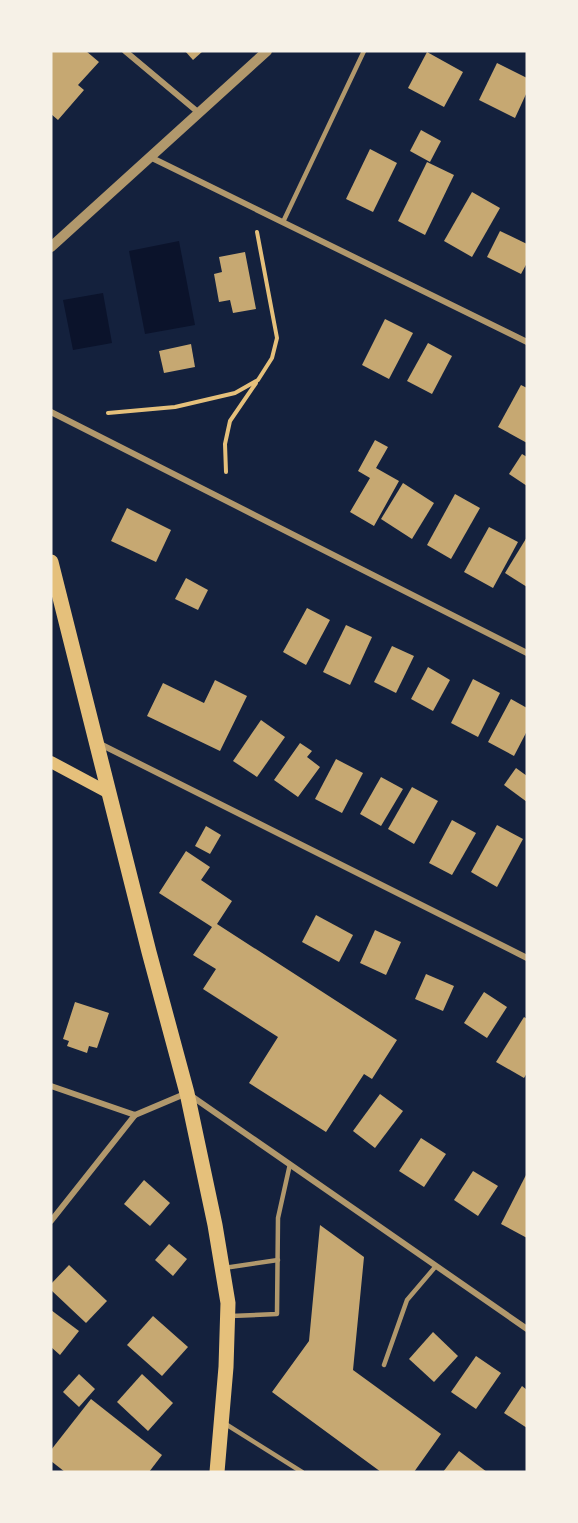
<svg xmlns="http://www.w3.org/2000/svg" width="578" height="1523" viewBox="0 0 578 1523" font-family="Karla,sans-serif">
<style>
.water{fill:#0b132b}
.building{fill:#c6a872}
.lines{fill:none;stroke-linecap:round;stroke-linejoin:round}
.path{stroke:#e5c07b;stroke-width:4}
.service{stroke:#b1986c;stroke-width:4.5}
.minor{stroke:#b1986c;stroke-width:6}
.tertiary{stroke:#b1986c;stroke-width:10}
.secondary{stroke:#e5c07b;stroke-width:12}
.primary{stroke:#e5c07b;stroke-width:15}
</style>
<rect width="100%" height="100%" fill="#14213d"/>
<g class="water">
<polygon points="179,241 195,325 145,334 129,251"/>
<polygon points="103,293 112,343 73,350 63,300"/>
</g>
<g class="building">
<polygon points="51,51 86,51 99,62 78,85 84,90 58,120 51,114"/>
<polygon points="185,51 203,51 193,60"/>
<polygon points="427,52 463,72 444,107 408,88"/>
<polygon points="497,63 527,78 527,92 515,118 479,100"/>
<polygon points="421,130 441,141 430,162 410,151"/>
<polygon points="370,149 397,163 373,212 346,199"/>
<polygon points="427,162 454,175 425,235 398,221"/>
<polygon points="472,192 500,208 472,257 444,241"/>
<polygon points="500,231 527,244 527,263 521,274 487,257"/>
<polygon points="245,252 256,309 233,313 230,300 219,302 214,274 222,272 219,257"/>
<polygon points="385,319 413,333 389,379 362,365"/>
<polygon points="428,343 452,356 432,394 407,381"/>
<polygon points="191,344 195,367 164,373 159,351"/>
<polygon points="521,385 527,388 527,443 498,427"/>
<polygon points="375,440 388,447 376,468 399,481 374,526 350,512 370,478 358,471"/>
<polygon points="522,454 527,457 527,486 509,474"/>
<polygon points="403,483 434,503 412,539 381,519"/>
<polygon points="455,494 480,508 451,559 427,545"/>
<polygon points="127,508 171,530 156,562 111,541"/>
<polygon points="489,527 518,542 493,588 464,572"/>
<polygon points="527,537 527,587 505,573"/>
<polygon points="186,578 208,590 198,610 175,599"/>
<polygon points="307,608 330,620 306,665 283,652"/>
<polygon points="346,625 372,637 350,685 323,672"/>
<polygon points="392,646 414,656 396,693 374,682"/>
<polygon points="428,667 450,680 433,711 411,699"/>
<polygon points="473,679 500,693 478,737 451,723"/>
<polygon points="215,680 247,696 220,751 147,716 163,683 204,703"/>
<polygon points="511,699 527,708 527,731 514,756 488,742"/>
<polygon points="261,720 285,737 257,777 233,761"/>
<polygon points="300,743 312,751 307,757 320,767 298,797 274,780"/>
<polygon points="336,759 363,773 342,813 315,799"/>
<polygon points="516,768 527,776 527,802 504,785"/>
<polygon points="381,777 403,789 381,826 360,814"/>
<polygon points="412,787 438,801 414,844 388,829"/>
<polygon points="452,820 476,833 452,875 429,863"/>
<polygon points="497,825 523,839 497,887 471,872"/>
<polygon points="206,826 221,835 210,854 195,846"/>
<polygon points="186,851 210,867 201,880 232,901 217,924 397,1040 372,1079 364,1074 326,1132 249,1083 278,1037 203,989 216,969 193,955 212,927 159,893"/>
<polygon points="316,915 353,935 339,962 302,942"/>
<polygon points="375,930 401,942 386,975 360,963"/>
<polygon points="426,974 454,986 443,1011 415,999"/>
<polygon points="484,992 507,1007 487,1038 464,1023"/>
<polygon points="75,1002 109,1013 97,1048 89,1046 87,1053 67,1046 69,1041 63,1039"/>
<polygon points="524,1017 527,1019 527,1073 524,1078 496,1062"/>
<polygon points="380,1094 403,1111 375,1148 353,1131"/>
<polygon points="421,1138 446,1154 424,1187 399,1171"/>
<polygon points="473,1171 498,1186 478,1216 454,1200"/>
<polygon points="527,1173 527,1238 501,1224"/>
<polygon points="144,1180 170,1203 150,1226 124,1204"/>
<polygon points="320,1225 364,1257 353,1370 441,1434 414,1472 381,1472 272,1392 309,1341"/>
<polygon points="169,1244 187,1259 173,1276 155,1260"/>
<polygon points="69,1265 107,1301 86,1323 51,1290 51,1284"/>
<polygon points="51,1310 79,1331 60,1355 51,1347"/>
<polygon points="153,1316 188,1347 162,1376 127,1345"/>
<polygon points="433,1332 458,1356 434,1382 409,1359"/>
<polygon points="476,1356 501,1373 476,1409 451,1392"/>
<polygon points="79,1374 95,1389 79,1407 63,1392"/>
<polygon points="142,1374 173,1403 148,1431 117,1402"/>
<polygon points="522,1386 527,1390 527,1428 504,1413"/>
<polygon points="91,1399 162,1455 149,1472 65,1472 51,1461 51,1450"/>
<polygon points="459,1451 487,1472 443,1472"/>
</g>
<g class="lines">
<g class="path">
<polyline points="108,413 175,407 235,393 258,380 272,358 277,338 257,232"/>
<polyline points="226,472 225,444 230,421 256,383"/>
</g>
<g class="service">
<polyline points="283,222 364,51"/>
<polyline points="224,1268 278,1260"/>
<polyline points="231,1316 277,1314 278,1218 290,1164"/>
<polyline points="384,1365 407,1300 436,1266"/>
<polyline points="224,1423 302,1472"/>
</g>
<g class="minor">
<polyline points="125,51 199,113"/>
<polyline points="150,157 527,342"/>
<polyline points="51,412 527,653"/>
<polyline points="100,744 527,958"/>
<polyline points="51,1086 135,1115 187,1093 527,1329"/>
<polyline points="51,1221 135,1115"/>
</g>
<polyline class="tertiary" points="51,247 267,51"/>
<polyline class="secondary" points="51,762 109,793"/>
<polyline class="primary" points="51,562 149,952 187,1093 215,1225 228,1303 226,1367 217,1472"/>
</g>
<rect width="578" height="1523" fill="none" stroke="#f6f1e7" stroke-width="105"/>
</svg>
